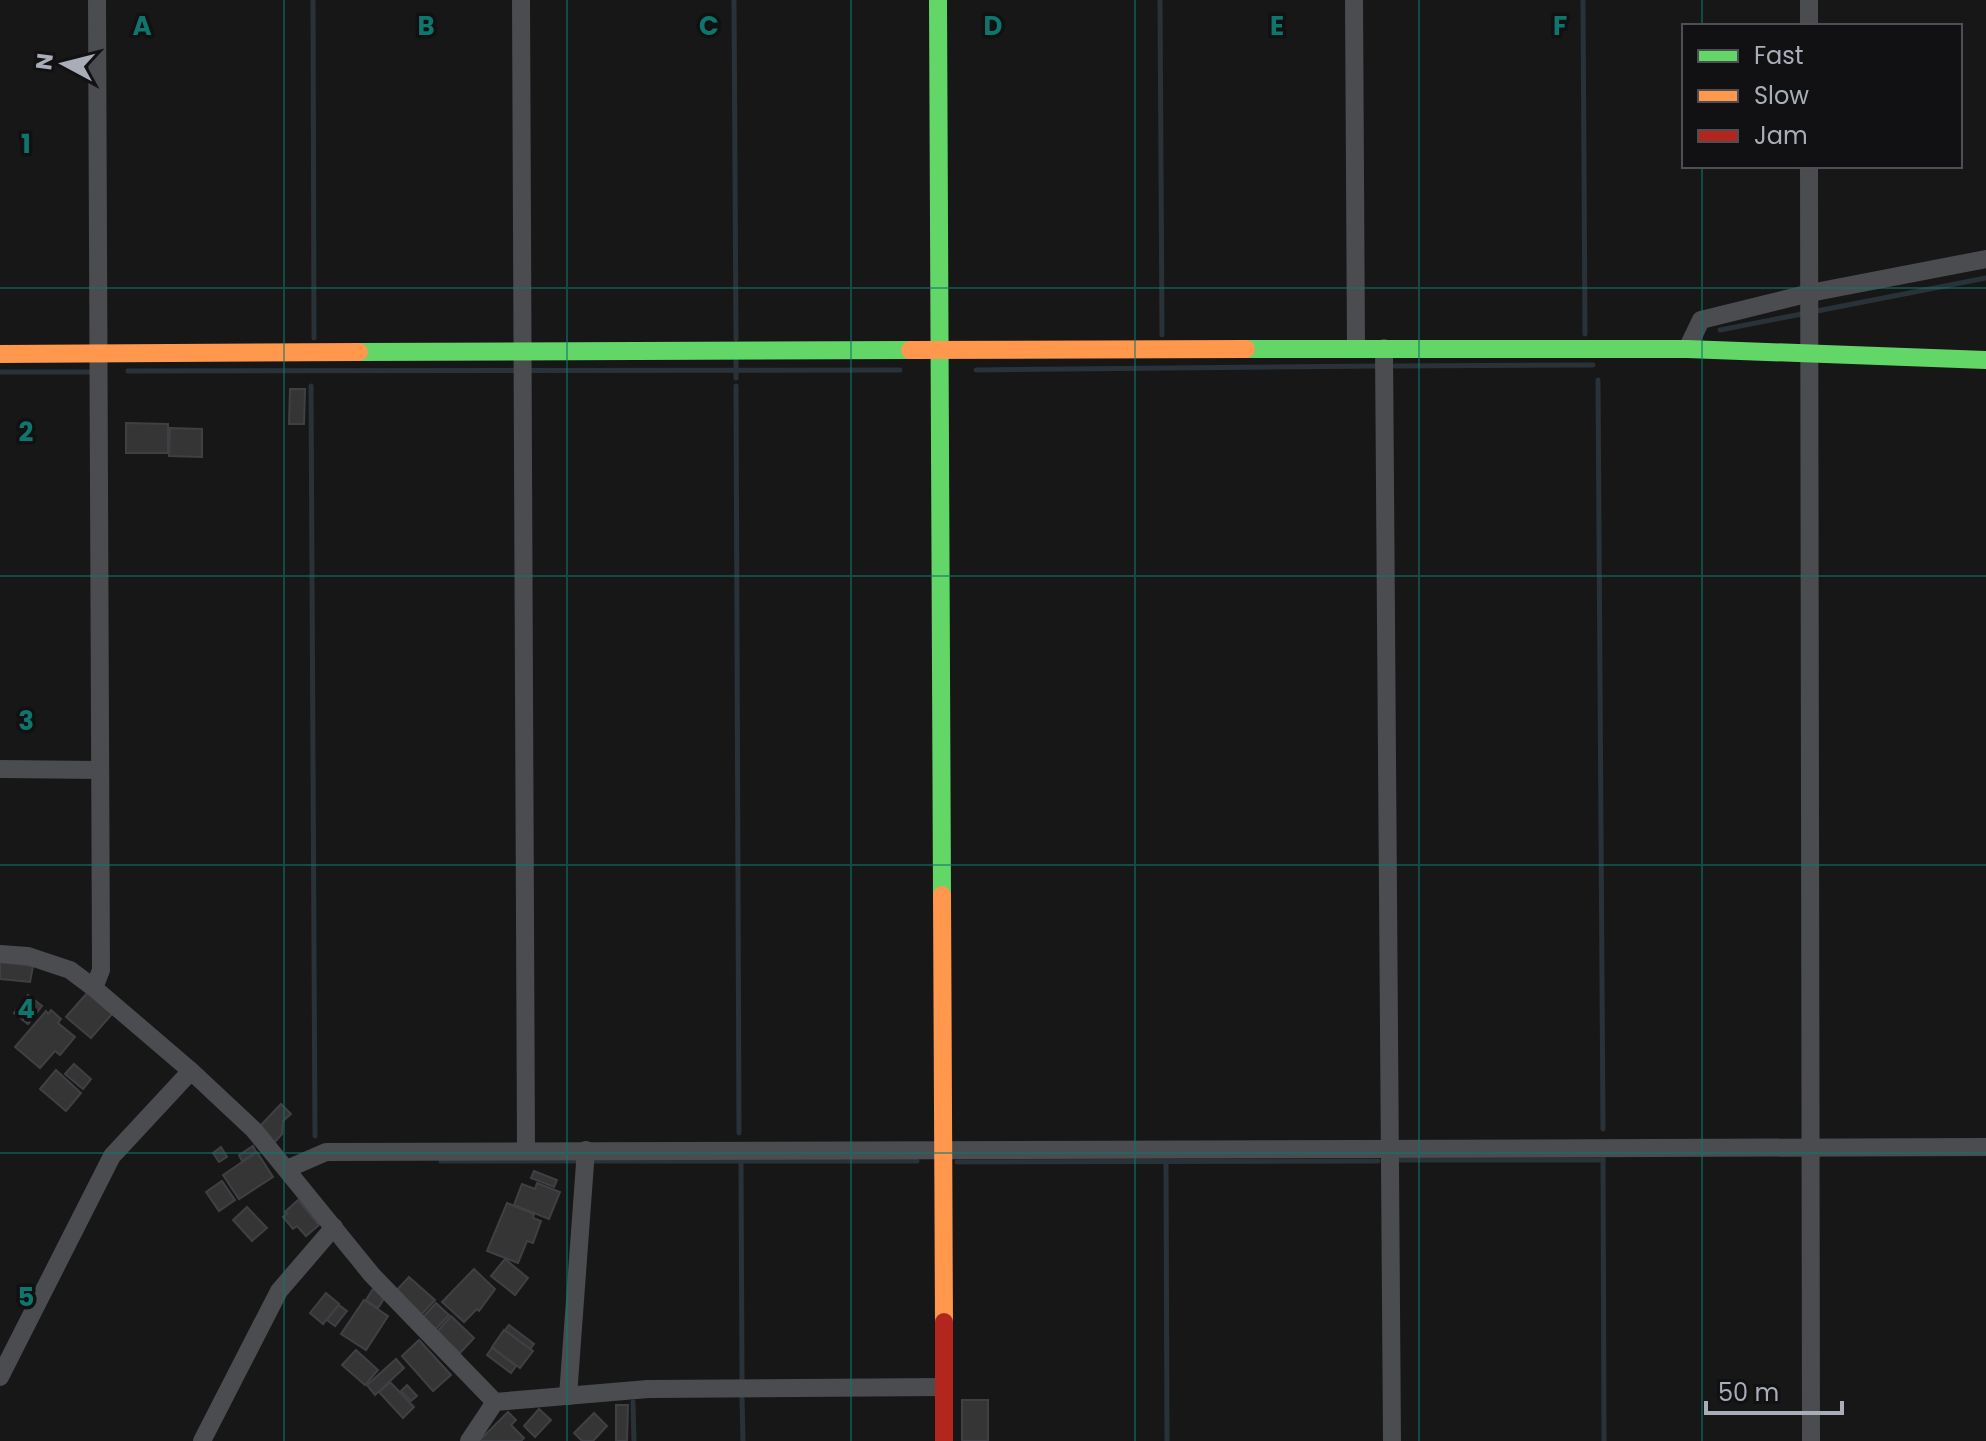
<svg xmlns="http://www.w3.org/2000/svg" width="1986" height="1441" viewBox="0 0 1986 1441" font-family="Poppins,sans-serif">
  <rect width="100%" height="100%" fill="#171717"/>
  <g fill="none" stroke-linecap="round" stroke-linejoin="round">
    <!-- stream -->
    <g stroke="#2a3239" stroke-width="5">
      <polyline points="313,0 314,338"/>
      <polyline points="734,0 736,339"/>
      <polyline points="1160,0 1162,335"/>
      <polyline points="1583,0 1585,334"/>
      <polyline points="1720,330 1986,278"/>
      <polyline points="736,361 736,378"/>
      <polyline points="1395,366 1593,365"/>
      <polyline points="976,370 1379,366"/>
      <polyline points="128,371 900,370"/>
      <polyline points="0,372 91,372"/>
      <polyline points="1598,380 1603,1129"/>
      <polyline points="311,386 315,1136"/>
      <polyline points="736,386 739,1133"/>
      <polyline points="1603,1159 1604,1441"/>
      <polyline points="1400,1160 1603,1160"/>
      <polyline points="441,1161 579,1161"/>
      <polyline points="595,1161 917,1161"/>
      <polyline points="741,1161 742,1380"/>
      <polyline points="1166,1161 1167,1441"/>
      <polyline points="957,1162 1378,1161"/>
      <polyline points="742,1398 743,1441"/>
      <polyline points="633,1402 634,1441"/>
    </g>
  </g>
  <!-- building -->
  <g fill="#353536" stroke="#3f4043" stroke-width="2">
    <polygon points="290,389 305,389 304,424 289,424"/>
    <polygon points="126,423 168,424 168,453 126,453"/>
    <polygon points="170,428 202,429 202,457 169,456"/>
    <polygon points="0,962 33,966 30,982 0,979"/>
    <polygon points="88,992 112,1014 91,1038 66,1017"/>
    <polygon points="28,995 42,1006 28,1024 14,1013"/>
    <polygon points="51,1010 61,1019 58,1023 75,1037 60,1055 55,1051 40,1068 15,1047 46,1011 48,1014"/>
    <polygon points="74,1064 91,1079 83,1089 65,1074"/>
    <polygon points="56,1070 81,1093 66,1111 40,1089"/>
    <polygon points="281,1104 291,1114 283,1121 282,1134 274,1143 259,1127"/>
    <polygon points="253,1146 256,1152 242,1161 239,1155"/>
    <polygon points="221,1147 227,1157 219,1162 213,1153"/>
    <polygon points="257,1152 273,1177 239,1199 223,1175"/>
    <polygon points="534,1171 557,1180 554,1187 531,1178"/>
    <polygon points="222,1181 235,1200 219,1211 206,1192"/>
    <polygon points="537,1183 560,1192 549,1219 514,1205 522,1184 535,1189"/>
    <polygon points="298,1200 319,1225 306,1236 297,1226 293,1229 283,1217 287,1214 285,1212"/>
    <polygon points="507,1203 534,1214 533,1218 541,1221 533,1243 527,1241 518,1263 487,1251"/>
    <polygon points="247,1207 267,1228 252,1241 233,1220"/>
    <polygon points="505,1259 528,1278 515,1295 491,1276"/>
    <polygon points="474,1269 495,1289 479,1311 477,1309 464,1322 442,1302"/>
    <polygon points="409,1277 435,1300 421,1315 396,1291"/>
    <polygon points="373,1289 385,1297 378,1308 366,1300"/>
    <polygon points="326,1293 339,1304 323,1324 310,1313"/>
    <polygon points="364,1300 388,1316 366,1350 341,1334"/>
    <polygon points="436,1303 449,1315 435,1330 422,1318"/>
    <polygon points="339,1305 347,1311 335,1326 327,1320"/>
    <polygon points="451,1316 474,1338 460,1353 437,1332"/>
    <polygon points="509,1325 534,1344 530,1349 505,1330"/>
    <polygon points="504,1330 533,1351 520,1368 492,1347"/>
    <polygon points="419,1340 451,1375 433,1391 402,1356"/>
    <polygon points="492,1348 516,1366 511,1373 487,1355"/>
    <polygon points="356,1350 378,1370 365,1385 342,1365"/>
    <polygon points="396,1359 404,1368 375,1395 367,1385"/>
    <polygon points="390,1382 414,1407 403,1418 379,1392"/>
    <polygon points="407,1385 417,1396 411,1401 401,1391"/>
    <rect x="962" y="1400" width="26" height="41"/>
    <polygon points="616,1405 628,1405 627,1441 616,1441"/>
    <polygon points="539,1409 551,1420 535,1437 524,1426"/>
    <polygon points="508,1412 516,1420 511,1425 524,1438 521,1441 479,1441"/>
    <polygon points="594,1413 607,1426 593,1441 582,1441 574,1433"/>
  </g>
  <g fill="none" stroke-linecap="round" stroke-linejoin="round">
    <!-- street -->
    <g stroke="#4b4c50" stroke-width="18">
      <polyline points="521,0 526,1150"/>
      <polyline points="1354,0 1356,348"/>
      <polyline points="1809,0 1809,26"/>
      <polyline points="1809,166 1811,1441"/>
      <polyline points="1384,348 1392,1441"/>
      <polyline points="1687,349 1701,320 1810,293 1986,259"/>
      <polyline points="0,769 100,770"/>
      <polyline points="0,954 28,956 70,970 94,988 191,1071 254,1130 372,1275 495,1402 648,1389 944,1387"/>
      <polyline points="94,988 101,970 97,0"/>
      <polyline points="287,1169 326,1152 1986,1147"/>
      <polyline points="0,1377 112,1156 191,1071"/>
      <polyline points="568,1396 586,1150"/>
      <polyline points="202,1441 279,1291 334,1227"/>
      <polyline points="469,1441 495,1402"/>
    </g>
    <!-- fast -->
    <g stroke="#63d668" stroke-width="18">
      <polyline points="938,0 942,895"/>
      <polyline points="1246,349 1687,349 1986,360"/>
      <polyline points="359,352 910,350"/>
    </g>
    <!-- slow -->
    <g stroke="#ff974d" stroke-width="18">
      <polyline points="910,350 1246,349"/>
      <polyline points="0,354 359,352"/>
      <polyline points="942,895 944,1322"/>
    </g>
    <!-- jam -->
    <polyline stroke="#b3261e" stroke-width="18" points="944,1322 944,1441"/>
  </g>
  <!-- grid -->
  <path fill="none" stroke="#0f766e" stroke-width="2" stroke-opacity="0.55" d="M284,0v1441M567,0v1441M851,0v1441M1135,0v1441M1419,0v1441M1702,0v26M1702,166v1275M0,288h1986M0,576h1986M0,865h1986M0,1153h1986"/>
  <g font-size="26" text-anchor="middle" font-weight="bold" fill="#0f766e" stroke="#111113" stroke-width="7" stroke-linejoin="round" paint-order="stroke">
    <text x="142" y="35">A</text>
    <text x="426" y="35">B</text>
    <text x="709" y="35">C</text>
    <text x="993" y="35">D</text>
    <text x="1277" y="35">E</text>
    <text x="1560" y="35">F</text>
    <text x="26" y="153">1</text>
    <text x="26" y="441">2</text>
    <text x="26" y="730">3</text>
    <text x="26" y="1018">4</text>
    <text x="26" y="1306">5</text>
  </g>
  <!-- legend -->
  <rect x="1682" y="24" width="280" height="144" fill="#111113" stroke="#4d4f55" stroke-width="2"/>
  <rect x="1698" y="50" width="40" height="12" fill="#63d668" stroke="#4d4f55" stroke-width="2"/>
  <text x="1754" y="64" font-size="24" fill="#a8adb8">Fast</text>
  <rect x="1698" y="90" width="40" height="12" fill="#ff974d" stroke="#4d4f55" stroke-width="2"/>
  <text x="1754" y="104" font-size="24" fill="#a8adb8">Slow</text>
  <rect x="1698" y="130" width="40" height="12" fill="#b3261e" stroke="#4d4f55" stroke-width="2"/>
  <text x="1754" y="144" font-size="24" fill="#a8adb8">Jam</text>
  <!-- north arrow -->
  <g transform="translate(64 64) rotate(277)" stroke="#111113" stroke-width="6" paint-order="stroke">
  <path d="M0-6L14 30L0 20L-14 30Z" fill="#a8adb8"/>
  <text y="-12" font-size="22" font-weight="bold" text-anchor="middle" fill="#a8adb8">N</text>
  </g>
  <!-- scale -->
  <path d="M1706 1401v12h136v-12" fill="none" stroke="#a8adb8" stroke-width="4"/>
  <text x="1718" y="1401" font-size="24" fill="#a8adb8" stroke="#111113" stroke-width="6" paint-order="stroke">50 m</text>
</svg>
